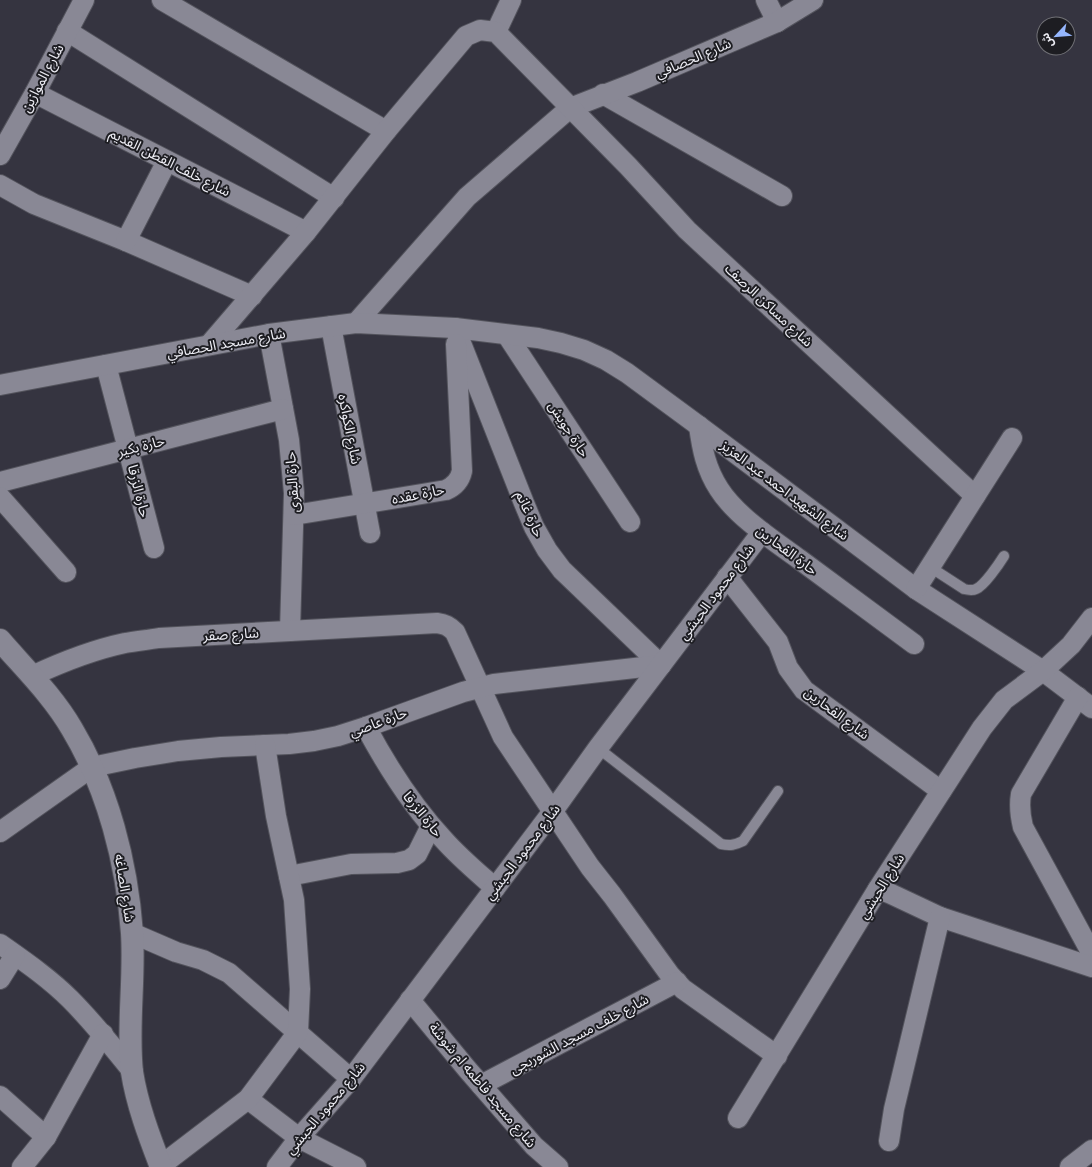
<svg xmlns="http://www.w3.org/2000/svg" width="1092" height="1167" viewBox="0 0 1092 1167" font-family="Mulish,'Noto Sans Arabic',sans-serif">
  <rect width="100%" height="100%" fill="#353440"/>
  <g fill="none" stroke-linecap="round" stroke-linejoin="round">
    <defs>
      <g id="service">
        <path d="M930,567l34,22c4,1 8,2 12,0 8,-3 23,-25 28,-33"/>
        <path d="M598,748l123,96c9,2 14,1 22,-3l35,-50"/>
      </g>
      <g id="minor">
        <polyline points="162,0 386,131"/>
        <polyline points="766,0 777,22"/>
        <polyline points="67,31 334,198"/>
        <polyline points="496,32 511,0"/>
        <polyline points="35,93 306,232"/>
        <polyline points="603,94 782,196"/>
        <polyline points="0,155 35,93 84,0"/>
        <polyline points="0,185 34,204 126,241 252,296"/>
        <polyline points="126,241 167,161"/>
        <polyline points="356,323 467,197 570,108 637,82 777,22 813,0"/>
        <polyline points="331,326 370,533"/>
        <polyline points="455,328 524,503 534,527 547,550 562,570 661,665"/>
        <polyline points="269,334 289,440 294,493 290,631"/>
        <polyline points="507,335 630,522"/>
        <polyline points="209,345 306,232 386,131 466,36 480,30 496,32 628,166 687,230 975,496"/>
        <polyline points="106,365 154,548"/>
        <polyline points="0,385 269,334 356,323 455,328 538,338 561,343 584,350 606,360 627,373 699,426 916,589 1043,671 1092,708"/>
        <path d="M699,426c3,23 7,43 20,63 17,27 54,51 80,70 38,28 77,57 115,85"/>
        <polyline points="0,482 283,409"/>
        <polyline points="0,497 66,572"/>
        <path d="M294,515l152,-25c9,-4 14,-10 16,-19l-6,-127"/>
        <polyline points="727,577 778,642 788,668 804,690 941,791"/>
        <polyline points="916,589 1012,438"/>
        <path d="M32,676c30,-14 60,-26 93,-33 11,-2 22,-3 34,-5l278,-15c8,1 12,3 18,9l48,105 87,130 22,28 58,80 13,14 94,67"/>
        <path d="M1078,697l-57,97c-2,12 -1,21 2,33l69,127"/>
        <path d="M366,727c22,41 46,79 78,113 15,17 33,32 51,48"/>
        <polyline points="0,832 92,767 135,758 178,751 221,747 289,744 314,741 338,736 366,727 463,692 494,684 661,665"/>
        <polyline points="289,876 351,864 397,863 409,860 417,854 431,826"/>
        <polyline points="878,889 889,893 940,917 1092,967"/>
        <polyline points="132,933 176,952 203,960 229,973 351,1079"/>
        <path d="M0,944c24,17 49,34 70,55 23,23 43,48 63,73"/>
        <polyline points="0,979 15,955"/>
        <polyline points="410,1000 467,1069 534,1146 558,1167"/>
        <polyline points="481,1085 677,982"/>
        <polyline points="0,1096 46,1137"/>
        <polyline points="248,1099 299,1138 356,1167"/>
        <polyline points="738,1118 878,889 982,728 1004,700 1043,671 1071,645 1092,618"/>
        <polyline points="889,1141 894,1109 940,917"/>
        <polyline points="22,1167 46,1137 103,1034"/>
        <polyline points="159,1167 248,1099 298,1032 300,989 294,900 276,816 265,745"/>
        <polyline points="277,1167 299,1138 351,1079 553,811 598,748 762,532"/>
        <polyline points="1070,1167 1092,1150"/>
      </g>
      <path id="tertiary" d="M0,640c25,29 53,56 72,89 36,60 55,134 60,204 3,46 -5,93 0,139 5,32 17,64 29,95"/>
    </defs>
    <!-- service casing -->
    <use href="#service" stroke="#53535c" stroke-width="12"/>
    <!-- minor casing -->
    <use href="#minor" stroke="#53535c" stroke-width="22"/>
    <!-- tertiary casing -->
    <use href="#tertiary" stroke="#53535c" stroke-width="24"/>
    <!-- service -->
    <use href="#service" stroke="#898895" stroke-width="10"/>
    <!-- minor -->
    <use href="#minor" stroke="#898895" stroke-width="20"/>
    <!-- tertiary -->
    <use href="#tertiary" stroke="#898895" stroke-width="22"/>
  </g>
  <g text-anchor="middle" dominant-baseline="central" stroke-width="4" stroke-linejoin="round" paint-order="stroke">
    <!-- street labels -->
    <g font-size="14" fill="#eeeef5" stroke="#1d1d22">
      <text transform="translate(693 58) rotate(-23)">شارع الحصافي</text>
      <text transform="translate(42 78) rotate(-62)">شارع الموازين</text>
      <text transform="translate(170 162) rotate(27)">شارع خلف القطن القديم</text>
      <text transform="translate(769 305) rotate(43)">شارع مساكن الرصف</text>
      <text transform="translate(226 343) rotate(-10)">شارع مسجد الحصافي</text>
      <text transform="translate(350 429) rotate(79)">شارع الكواكره</text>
      <text transform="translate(569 429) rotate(57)">حارة جويش</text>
      <text transform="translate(141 446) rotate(-14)">حارة بكير</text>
      <text transform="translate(292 482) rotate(-94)">حارة البقرى</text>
      <text transform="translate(785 490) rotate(37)">شارع الشهيد احمد عبد العزيز</text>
      <text transform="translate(139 491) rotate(76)">حارة الزرقا</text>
      <text transform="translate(418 494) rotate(-11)">حارة عقده</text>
      <text transform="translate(530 514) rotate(66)">حارة غانم</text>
      <text transform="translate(787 550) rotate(37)">حارة الفحارين</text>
      <text transform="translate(716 592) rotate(-53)">شارع محمود الحبشي</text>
      <text transform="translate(231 634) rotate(-3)">شارع صقر</text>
      <text transform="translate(837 713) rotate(37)">شارع الفحارين</text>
      <text transform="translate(378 722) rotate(-20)">حارة عاصي</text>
      <text transform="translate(423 814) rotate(51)">حارة الزرقا</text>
      <text transform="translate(522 852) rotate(-53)">شارع محمود الحبشي</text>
      <text transform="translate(881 886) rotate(-58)">شارع الحبشي</text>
      <text transform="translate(125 888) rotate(81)">شارع الصاغه</text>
      <text transform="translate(579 1034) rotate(-28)">شارع خلف مسجد الشوربجى</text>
      <text transform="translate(483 1085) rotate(50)">شارع مسجد فاطمه ام شوشة</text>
      <text transform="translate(325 1108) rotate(-50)">شارع محمود الحبشي</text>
    </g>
  </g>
  <!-- north arrow -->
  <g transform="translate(1056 36) rotate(244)"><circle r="19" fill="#1d1d22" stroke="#717176"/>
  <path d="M0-3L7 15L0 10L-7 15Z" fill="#95b6fd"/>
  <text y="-6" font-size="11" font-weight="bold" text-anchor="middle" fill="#eeeef5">ش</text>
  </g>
</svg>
